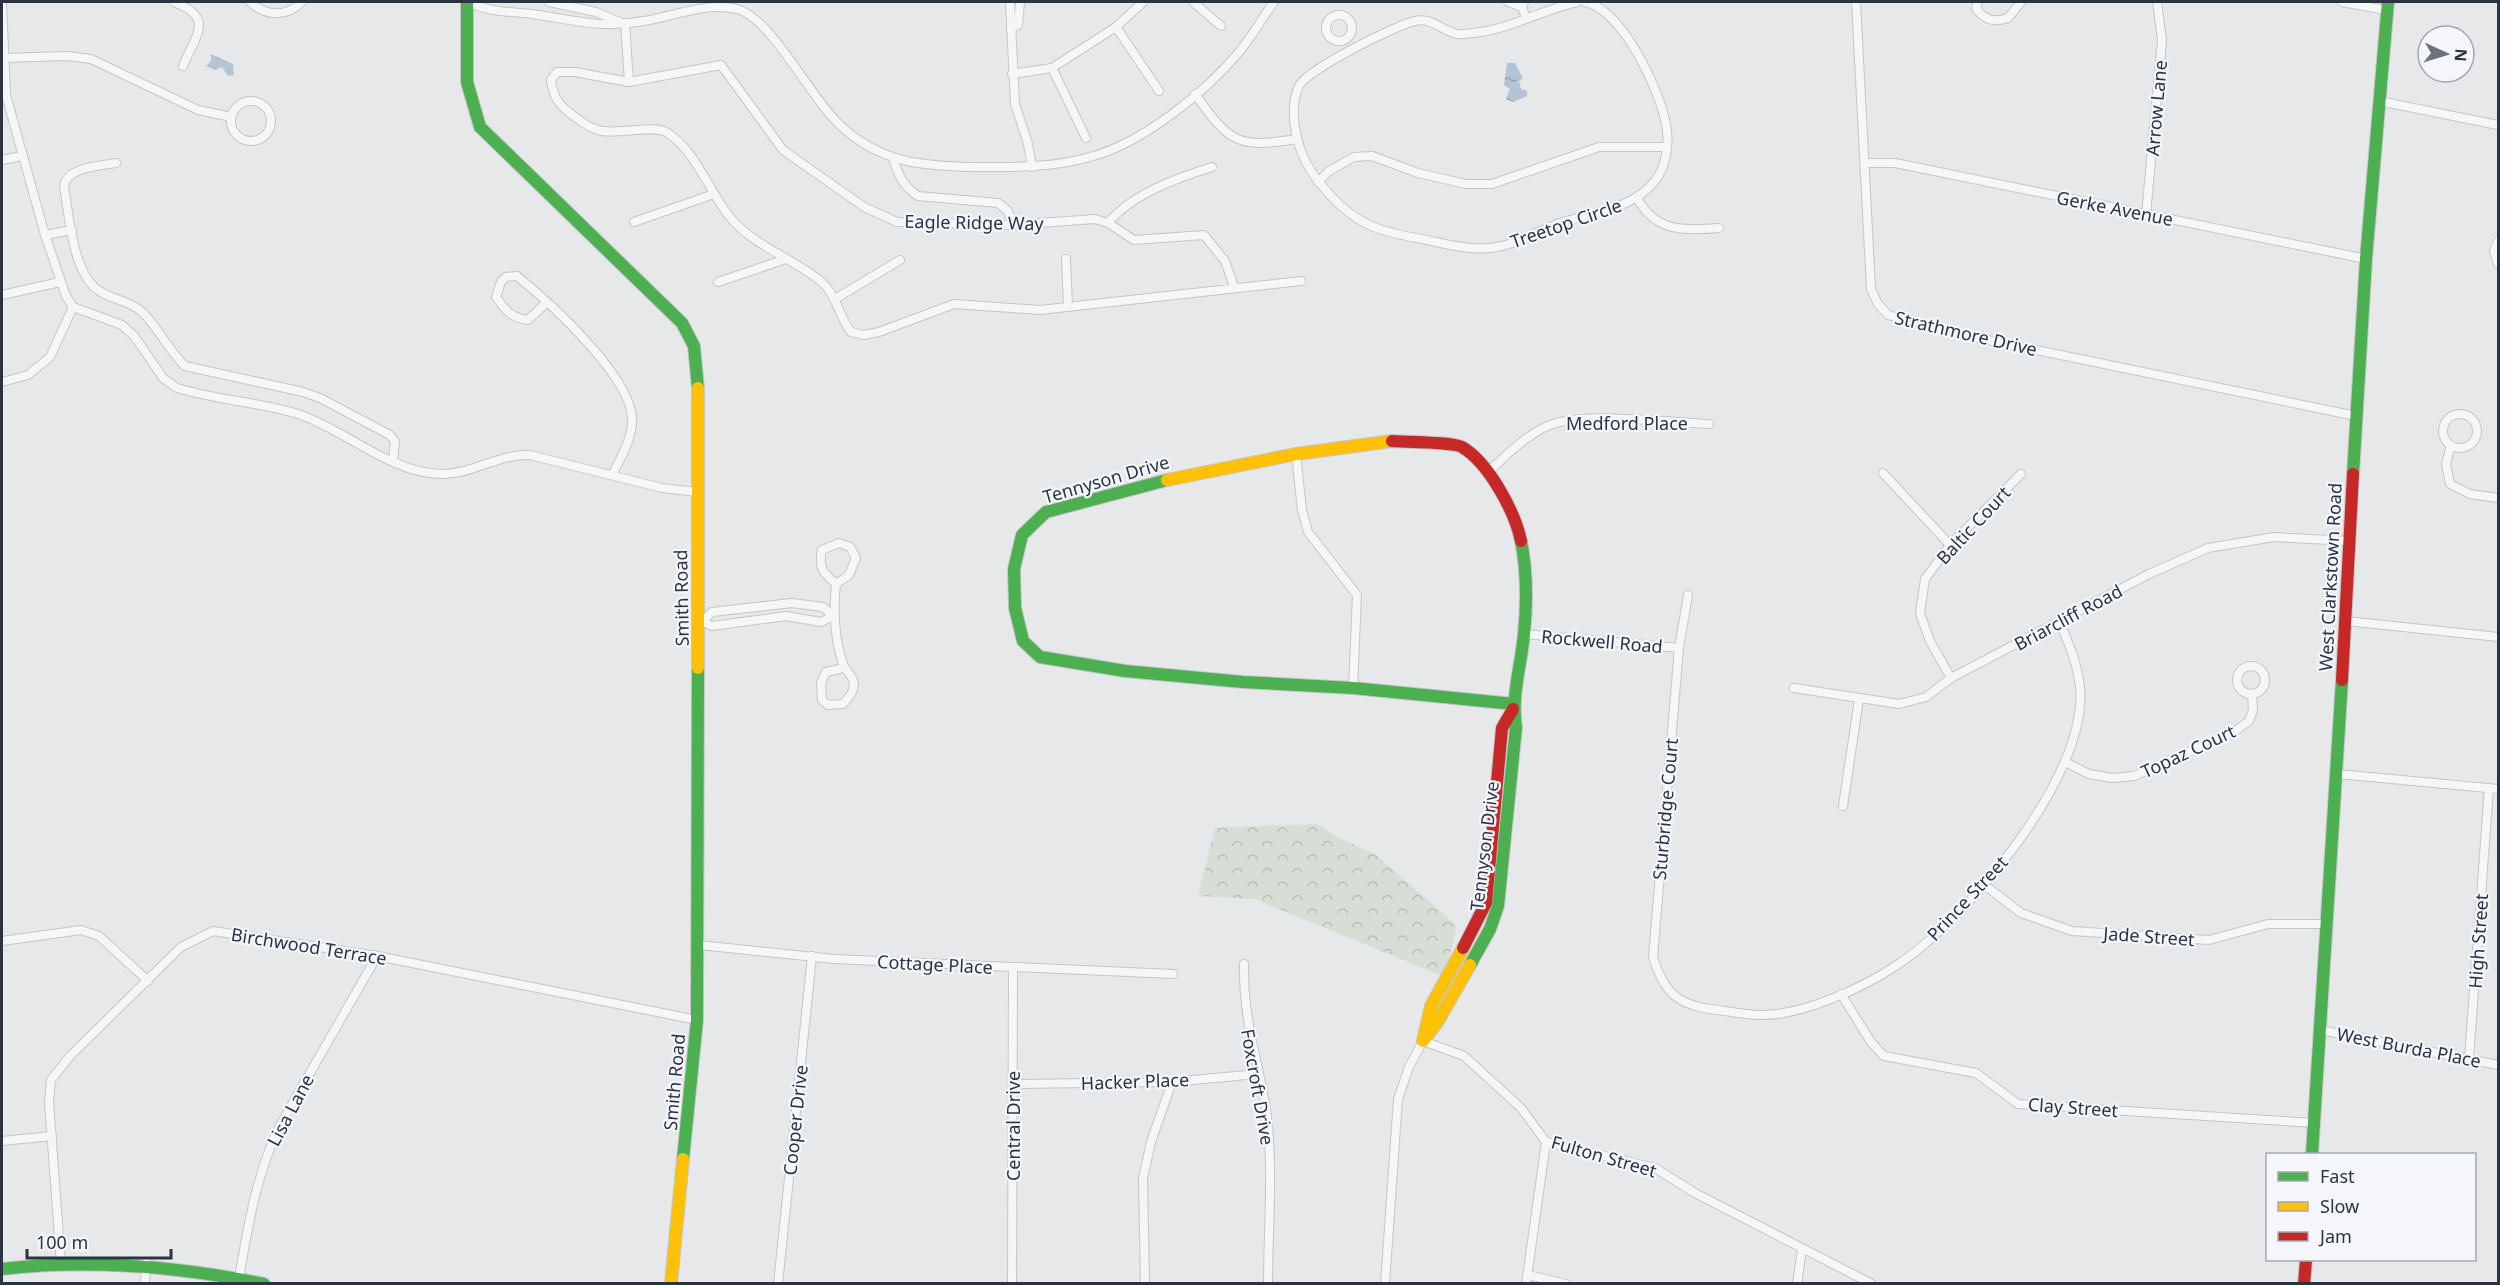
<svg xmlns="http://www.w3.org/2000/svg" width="2500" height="1285" viewBox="0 0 2500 1285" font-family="'Noto Sans',sans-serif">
  <defs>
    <pattern id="park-crowns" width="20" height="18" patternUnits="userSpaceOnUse" patternTransform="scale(1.5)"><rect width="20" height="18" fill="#d6ded6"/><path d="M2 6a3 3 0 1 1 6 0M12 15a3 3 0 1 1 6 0" fill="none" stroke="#b8bfb9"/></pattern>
    <pattern id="water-ripples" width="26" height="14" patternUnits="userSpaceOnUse" patternTransform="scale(1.5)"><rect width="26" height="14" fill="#b4c4d5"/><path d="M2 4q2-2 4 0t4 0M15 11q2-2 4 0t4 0" fill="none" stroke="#93a0af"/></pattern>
  </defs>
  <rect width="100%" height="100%" fill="#e6e8ea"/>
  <!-- park -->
  <polygon fill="url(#park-crowns)" points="1317,824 1337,837 1375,854 1457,926 1445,977 1254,899 1198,896 1215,828"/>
  <!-- water -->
  <g fill="url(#water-ripples)">
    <polygon points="211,54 233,64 234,75 228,76 222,67 215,70 206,66 211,61"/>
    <polygon points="1507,63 1515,63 1523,78 1519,81 1521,89 1527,91 1527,96 1513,102 1506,99 1510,89 1504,85"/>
  </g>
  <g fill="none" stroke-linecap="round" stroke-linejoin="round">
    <defs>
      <g id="street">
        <path d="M2,2l4,93 39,140 21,61 7,11 49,18 13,12 28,41 14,10c39,12 82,14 121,26 48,16 92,59 143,60 30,1 56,-20 89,-19l132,33 35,4"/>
        <path d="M174,2c41,16 22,32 9,64"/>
        <path d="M250,2c16,15 37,15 52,0"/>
        <path d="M468,2c24,11 39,9 64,12 42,6 69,15 112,7 30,-5 62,-19 93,-12 35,9 74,91 105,118 40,36 80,39 131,40 40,0 79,1 117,-10 51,-13 116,-65 149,-105 13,-15 23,-34 35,-50"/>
        <polyline points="549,2 596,12 622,23"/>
        <polyline points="1010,2 1015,104 1028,144 1032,167"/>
        <polyline points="1193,2 1221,26"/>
        <polyline points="1508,2 1522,7"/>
        <polyline points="1524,2 1522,7 1526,18"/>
        <path d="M1577,2c-31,7 -60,23 -90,29 -8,1 -22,4 -30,3 -15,-3 -25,-17 -42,-13 -19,4 -109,49 -116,65 -10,21 -4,52 5,72 6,14 16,26 26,37 34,37 59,37 106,47 17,4 36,8 54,6 28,-3 44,-16 70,-25 32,-11 71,-13 94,-41 12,-14 16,-39 12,-57 -6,-35 -44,-116 -81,-123"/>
        <polyline points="1856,2 1871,289 1878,304 1888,315 1959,334 2356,416"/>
        <path d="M1978,2l-2,6c8,12 18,15 32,10l13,-16"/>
        <polyline points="2342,2 2386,10"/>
        <circle cx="1339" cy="28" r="13"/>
        <polyline points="625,24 629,82"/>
        <polyline points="1116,27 1159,91"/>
        <polyline points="1011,28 1018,25 1020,2"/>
        <polyline points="3,58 67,56 91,59 198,110 231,117"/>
        <polyline points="1052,68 1086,138"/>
        <polyline points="1012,74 1052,68 1116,27 1143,2"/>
        <path d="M1195,94c34,48 42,55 101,45"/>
        <polyline points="2379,101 2498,125"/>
        <circle cx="251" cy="121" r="20"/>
        <path d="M893,158c5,17 10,28 25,38l80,7 9,7 7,15"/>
        <polyline points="2,160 22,156"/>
        <path d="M116,163c-17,3 -49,4 -52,23 5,30 9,91 37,106 13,8 29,9 41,20 17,16 26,38 43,54l118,26 17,6 70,37 5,7 -2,18"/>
        <polyline points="1864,163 1895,163 2366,259"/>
        <polyline points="1318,182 1329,171 1354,157 1372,156 1418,173 1466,184 1492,184 1599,147 1667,147"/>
        <path d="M1637,198c18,34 47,33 82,30"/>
        <polyline points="2146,215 2162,40 2157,2"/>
        <polyline points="634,222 714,194"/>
        <path d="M1108,223c24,-29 69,-45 104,-56"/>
        <polyline points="45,235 72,230"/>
        <polyline points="2498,241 2494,251 2498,264"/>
        <polyline points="1066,259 1068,307"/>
        <polyline points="718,282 786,259"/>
        <path d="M1234,287l-9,-26 -21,-26 -70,5 -26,-17 -13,-4 -81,6 -117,-3 -33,-15 -81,-57 -62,-85 -92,17 -54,-10h-18l-6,8c2,16 7,24 20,34 10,7 19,15 31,17 17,3 51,-6 64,1 29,17 43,59 63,84 23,29 61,41 89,63 18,13 20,36 33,53l13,3 15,-3 75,-28 86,6 261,-29"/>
        <polyline points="2,295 60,282"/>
        <polyline points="835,299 900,260"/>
        <path d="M546,303l-18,17c-17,-2 -23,-10 -32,-23l5,-15 5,-5 11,-1c32,26 119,104 115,147 -1,18 -12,36 -20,52"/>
        <polyline points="2,382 28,375 50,357 73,307"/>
        <circle cx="2460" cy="431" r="17"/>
        <polyline points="2451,445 2446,464 2450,484 2470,494 2498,498"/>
        <polyline points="1296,454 1302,510 1308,532 1357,595 1353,688"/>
        <path d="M1489,471c19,-17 42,-41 67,-48 37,-10 113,-1 153,1"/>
        <polyline points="1883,473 1950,545"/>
        <path d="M836,584c-13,-11 -18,-17 -14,-34l17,-7 11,4 6,11 -7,17 -13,9c-3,28 -2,53 7,80 2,7 10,11 11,20 0,8 -6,15 -11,20l-15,1 -6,-5 -1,-17 5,-11 18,-4"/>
        <path d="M1688,595l-9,53 -26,309c13,43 30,49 72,54 12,2 25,4 37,4 41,0 101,-27 135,-50 70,-46 191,-189 183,-277 -2,-23 -11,-44 -20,-65"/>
        <polyline points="700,620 712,626 786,616 821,622 833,616 823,607 792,603 712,612 704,620"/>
        <polyline points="2346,621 2498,637"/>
        <polyline points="1524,634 1679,648"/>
        <circle cx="2251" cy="680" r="14"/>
        <polyline points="1951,678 1930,641 1920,613 1925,579 1950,545 2021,474"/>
        <polyline points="1794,688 1899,704 1926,697 1951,678 2149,574 2208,548 2274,537 2349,541"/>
        <polyline points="2065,762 2089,774 2112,778 2134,776 2232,733 2249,721 2253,710 2252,694"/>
        <polyline points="2338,774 2498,789"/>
        <polyline points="1843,806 1859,699"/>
        <polyline points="1983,884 2021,913 2072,931 2209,940 2268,924 2325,924"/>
        <polyline points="2,941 81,930 99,936 148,981"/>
        <polyline points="699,945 834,959 1173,974"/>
        <path d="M1244,964c-1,55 13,92 22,145 8,57 2,117 2,175"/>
        <polyline points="1841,994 1871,1042 1884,1056 1976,1073 2018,1104 2314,1123"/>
        <polyline points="2320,1030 2498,1065"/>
        <polyline points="2469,1058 2489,788"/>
        <polyline points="1013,1084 1172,1082 1257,1074"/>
        <polyline points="2,1141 52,1136"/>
        <polyline points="61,1264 49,1102 51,1080 70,1056 181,947 213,931 377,956 697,1020"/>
        <polyline points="1528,1275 1566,1284"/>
        <path d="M239,1278c9,-52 17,-102 40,-151l98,-171"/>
        <polyline points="145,1284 146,1263"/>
        <polyline points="778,1284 812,956"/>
        <polyline points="1012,1284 1013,968"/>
        <polyline points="1145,1284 1143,1178 1151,1142 1172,1082"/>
        <polyline points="1385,1284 1398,1099 1409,1067 1423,1041 1464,1056 1521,1108 1546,1142 1655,1168 1695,1193 1872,1284"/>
        <polyline points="1526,1284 1546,1142"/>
        <polyline points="1797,1284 1802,1250"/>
      </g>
      <g id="fast">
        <polyline points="467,2 467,82 480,127 682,323 694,346 698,388"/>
        <polyline points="2353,474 2366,259 2388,2"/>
        <polyline points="1167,480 1046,512 1022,535 1014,569 1015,608 1023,641 1040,657 1125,671 1243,682 1353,688 1514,704"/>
        <path d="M1470,965l20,-36 8,-23 18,-179c-5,-31 5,-61 8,-93 3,-30 3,-63 -3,-93"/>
        <polyline points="2312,1154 2342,680"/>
        <polyline points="683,1159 697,1020 698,668"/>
        <path d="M2,1269c89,-10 174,-3 262,15"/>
      </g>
      <g id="slow">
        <polyline points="1167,480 1296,454 1392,441"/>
        <polyline points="698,668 698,388"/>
        <polyline points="1463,948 1431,1006 1423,1041 1438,1021 1470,965"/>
        <polyline points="671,1284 683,1159"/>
      </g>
      <g id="jam">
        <path d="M1392,441c13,1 62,1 70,6 27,16 53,65 59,94"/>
        <polyline points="2342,680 2353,474"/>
        <polyline points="1463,948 1486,903 1502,728 1513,709"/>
        <polyline points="2304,1284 2306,1260"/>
      </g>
    </defs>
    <!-- street casing -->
    <use href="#street" stroke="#c4c6c8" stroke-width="10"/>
    <!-- fast casing -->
    <use href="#fast" stroke="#c4c6c8" stroke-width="14"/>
    <!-- slow casing -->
    <use href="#slow" stroke="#c4c6c8" stroke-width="14"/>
    <!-- jam casing -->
    <use href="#jam" stroke="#c4c6c8" stroke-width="14"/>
    <!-- street -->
    <use href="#street" stroke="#f5f6f7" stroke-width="8"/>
    <!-- fast -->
    <use href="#fast" stroke="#4caf50" stroke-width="12"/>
    <!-- slow -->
    <use href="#slow" stroke="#ffc107" stroke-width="12"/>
    <!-- jam -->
    <use href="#jam" stroke="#c62828" stroke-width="12"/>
  </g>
  <g text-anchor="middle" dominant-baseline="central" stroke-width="4.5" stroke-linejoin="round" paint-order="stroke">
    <!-- street labels -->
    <g font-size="18" fill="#2b3445" stroke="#f4f6f9">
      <text transform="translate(2156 108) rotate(-85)">Arrow Lane</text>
      <text transform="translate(2115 208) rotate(11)">Gerke Avenue</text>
      <text transform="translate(974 222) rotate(1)">Eagle Ridge Way</text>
      <text transform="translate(1566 223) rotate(-19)">Treetop Circle</text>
      <text transform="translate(1966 333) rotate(13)">Strathmore Drive</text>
      <text x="1627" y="423">Medford Place</text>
      <text transform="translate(1106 479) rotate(-16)">Tennyson Drive</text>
      <text transform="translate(1973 525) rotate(-47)">Baltic Court</text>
      <text transform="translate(2330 577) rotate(-87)">West Clarkstown Road</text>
      <text transform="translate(681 598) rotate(-91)">Smith Road</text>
      <text transform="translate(2068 617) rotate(-28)">Briarcliff Road</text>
      <text transform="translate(1602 641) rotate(5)">Rockwell Road</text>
      <text transform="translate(2188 751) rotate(-25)">Topaz Court</text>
      <text transform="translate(1665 809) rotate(-85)">Sturbridge Court</text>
      <text transform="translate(1484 846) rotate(-83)">Tennyson Drive</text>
      <text transform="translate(1967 898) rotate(-47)">Prince Street</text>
      <text transform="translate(2149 936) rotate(4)">Jade Street</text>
      <text transform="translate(2478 941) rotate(-86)">High Street</text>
      <text transform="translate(309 946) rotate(9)">Birchwood Terrace</text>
      <text transform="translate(935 964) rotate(3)">Cottage Place</text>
      <text transform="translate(2409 1047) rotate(11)">West Burda Place</text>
      <text transform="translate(1135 1081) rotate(-2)">Hacker Place</text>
      <text transform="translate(674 1082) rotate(-85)">Smith Road</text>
      <text transform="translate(1258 1087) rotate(80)">Foxcroft Drive</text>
      <text transform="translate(2073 1107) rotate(4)">Clay Street</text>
      <text transform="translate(290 1110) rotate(-62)">Lisa Lane</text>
      <text transform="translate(795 1120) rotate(-84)">Cooper Drive</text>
      <text transform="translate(1013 1126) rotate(-90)">Central Drive</text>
      <text transform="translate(1604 1156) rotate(16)">Fulton Street</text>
    </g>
  </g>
  <!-- border -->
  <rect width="2500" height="1285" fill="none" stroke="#2b3445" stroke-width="6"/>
  <!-- legend -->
  <rect x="2266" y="1153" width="210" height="108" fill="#f4f6f9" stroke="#a4a8b1" stroke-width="1.5"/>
  <rect x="2278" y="1172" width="30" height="9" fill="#4caf50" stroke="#a4a8b1" stroke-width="1.5"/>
  <text x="2320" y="1183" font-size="18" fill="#2b3445">Fast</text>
  <rect x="2278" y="1202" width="30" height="9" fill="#ffc107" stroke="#a4a8b1" stroke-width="1.5"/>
  <text x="2320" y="1213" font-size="18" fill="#2b3445">Slow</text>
  <rect x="2278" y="1232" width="30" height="9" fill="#c62828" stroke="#a4a8b1" stroke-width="1.5"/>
  <text x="2320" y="1243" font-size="18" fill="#2b3445">Jam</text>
  <!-- north arrow -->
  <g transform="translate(2446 54) rotate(94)"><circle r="28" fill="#f4f6f9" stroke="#a4a8b1" stroke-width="1.5"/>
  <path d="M0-4.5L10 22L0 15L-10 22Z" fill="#6c737f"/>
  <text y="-9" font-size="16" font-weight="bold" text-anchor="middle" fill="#2b3445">N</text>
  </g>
  <!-- scale -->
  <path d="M27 1249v9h144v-9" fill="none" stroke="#2b3445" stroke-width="3"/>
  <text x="36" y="1249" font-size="18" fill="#2b3445" stroke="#f4f6f9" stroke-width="4.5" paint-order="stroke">100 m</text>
</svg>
